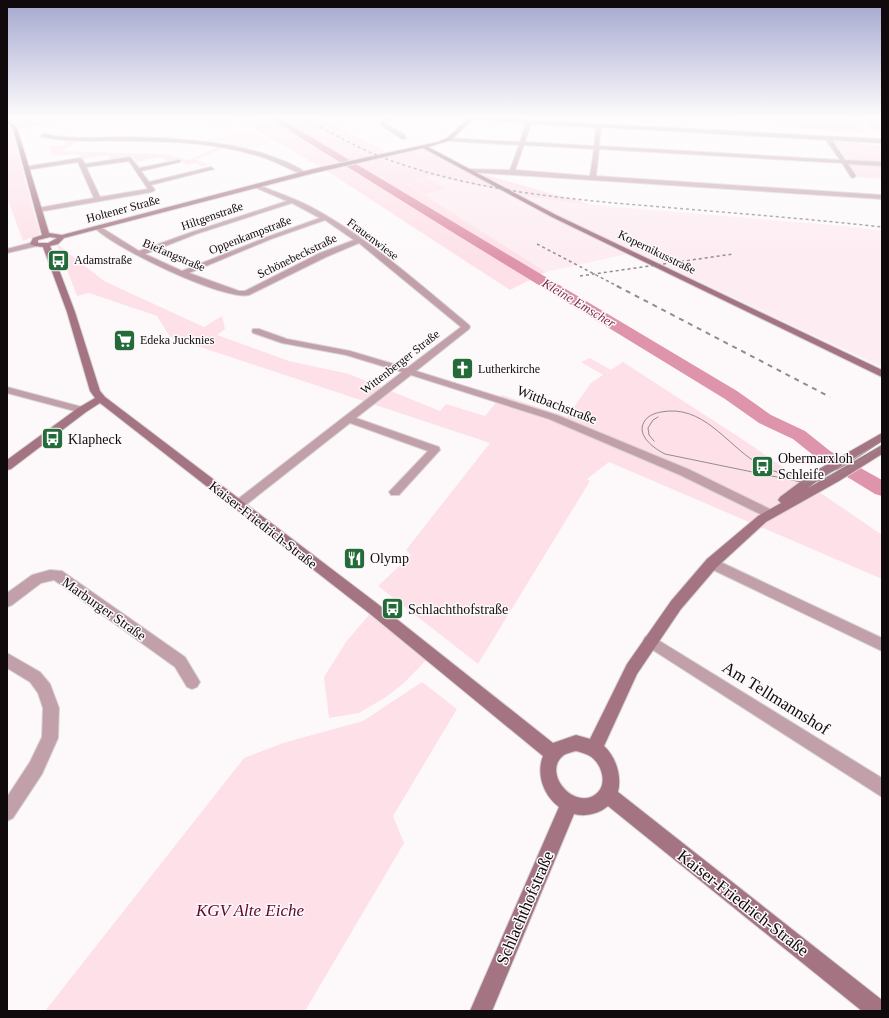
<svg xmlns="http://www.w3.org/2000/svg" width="889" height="1018" viewBox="0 0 889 1018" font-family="Georgia,serif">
  <rect width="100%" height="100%" fill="#fdf9fa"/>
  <!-- built -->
  <g fill="#fdecf1">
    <polygon points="251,131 272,143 247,148 203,141"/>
    <polygon points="429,176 530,197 592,205 844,226 882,231 882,367 636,252 546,272 404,183"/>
  </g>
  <!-- green -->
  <g fill="#fde0e8">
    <polygon points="7,118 240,118 227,124 211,122 69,120 12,131 40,234 23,241 7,197"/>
    <polygon points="244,118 323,118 390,154 424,147 468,170 592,205 530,197 430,176 410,182 429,178 447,189 425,194 406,182 405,183 546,272 510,290 327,171 244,123"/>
    <polygon points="695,118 852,118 866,134 824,131 822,129 801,129 797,123"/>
    <polygon points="860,118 882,118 882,133 874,132"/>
    <polygon points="70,140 79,140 64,151 163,154 175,155 173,157 189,160 218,147 223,148 195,160 208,164 202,166 197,163 188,165 178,160 169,162 160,157 137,162 133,157 111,161 108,155 81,159 79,154 53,156 49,146 63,145"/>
    <polygon points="834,140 857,141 860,144 879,145 882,148 882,179 858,177"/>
    <polygon points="57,244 104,281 204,327 222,316 225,329 217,335 289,361 349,374 440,411 446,404 485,416 502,395 567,417 591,383 603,375 581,362 590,358 611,370 623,362 745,441 882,535 882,579 609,462 587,479 590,481 478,664 378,586 411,555 406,550 490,443 170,337 157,316 89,293 77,296"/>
    <polygon points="374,609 431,655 404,683 386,697 359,713 329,718 324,677 346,642"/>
    <polygon points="422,682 457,709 393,816 404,843 305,1011 45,1011 244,758 283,743 363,721"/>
  </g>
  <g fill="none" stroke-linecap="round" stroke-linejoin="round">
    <!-- river -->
    <polygon fill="#de94aa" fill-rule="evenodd" points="269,118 279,118 737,391 771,415 805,431 830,451 882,480 882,496 875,494 818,459 793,439 759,423 725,399 457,235"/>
    <defs>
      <g id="street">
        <polygon points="384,118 390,118 385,122 385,123 405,135 406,139 402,139 381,125 381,121"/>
        <path d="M454,118h31l397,21v4l-50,-3 13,20 37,2v4l-34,-2 8,12 -3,2 -2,-1 -9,-14 -243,-14 -3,27 286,19v4l-414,-27 -3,-2 1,-1 44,1 9,-25 -70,-4 -2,-1v-2l73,4 6,-19zM531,124l65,3 -2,19 -69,-4zM601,127l225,13 14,20 -241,-14zM524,145l70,4 -4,27 -75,-6z"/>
        <path d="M44,134c27,6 54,3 82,3 46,1 91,3 136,16 14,5 33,11 44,20l-5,1c-12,-5 -24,-12 -36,-16 -45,-15 -91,-17 -138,-17 -28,-1 -57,2 -85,-4l-1,-1z"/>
        <path d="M130,157l9,11 41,-8v2l-39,9 8,11 62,-15 3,2 -63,16 4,5 -3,2 -114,20 -3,-2 3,-2 56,-10 -16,-36 -52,8 -2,-1v-2l56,-9 2,1 3,5zM129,161l19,28 -48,8 -14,-30z"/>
        <path d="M254,185h4c18,7 36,13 53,22 58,31 108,77 158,118l1,2 -1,2 -53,42 141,44 131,54 86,42 2,3 -2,3 -4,1 -4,-1 -86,-42 -131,-56 -138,-44 -55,43 83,29 1,3 -41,45h-8l-2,-3 39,-41 -78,-28 -108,85 -4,1 -4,-1 -2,-3 2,-3 168,-130 -56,-17 -64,-12 -29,-10 -1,-2 1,-2h6l28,10 63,12 57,17 54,-41 -102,-84 -33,14 -77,38c-25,6 -137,-48 -155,-68l5,-1 40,25 53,-19 95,-31 -33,-14zM292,203l28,15 -53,19 -85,34 -37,-17 51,-20zM325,220l29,20 -34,13 -75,38h-6l-50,-18 82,-34z"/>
        <polygon points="34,242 38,244 37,246 7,253 7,249"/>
        <polygon points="7,387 86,408 87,410 82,413 7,393"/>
        <polygon points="712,558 882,638 882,651 707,567 706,563 707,559"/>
        <polygon points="50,570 62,571 185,657 200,682 197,687 192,689 187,687 175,667 54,580 41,583 12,605 7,607 7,593 32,575"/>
        <polygon points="650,635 882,778 882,797 645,645 643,641 645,637"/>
        <polygon points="7,653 40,672 50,684 59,708 58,738 42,774 13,818 7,821 7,797 30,762 42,737 43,708 38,693 30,682 7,668"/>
      </g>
      <path id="secondary" d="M469,118h5l-23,22 -23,7 128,68 326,155v7l-330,-160 -129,-69 -109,25 -250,65 -6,6 -8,2 25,66 25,79 5,6 274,208 174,138 23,-8 14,4 37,-75 44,-63 36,-42 51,-43 23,-13 -3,-3 2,-3 32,-24 70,-40v8l-62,38 -12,9 74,-43v9l-43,27 -73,41 -49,45 -36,42 -44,65 -33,72c12,11 18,30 14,46l264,208v11h-20l-254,-205c-9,8 -23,11 -34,8l-82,197h-22l89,-204c-16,-12 -23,-33 -16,-51l-174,-143 -269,-210 -14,9 -75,57 -4,1v-10l71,-52 17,-10 -5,-7 -23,-79 -24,-65 -8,-1 -5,-2 3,-6 9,-3 -29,-107 -6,-5v-4l10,9 32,105 13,2 251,-66 125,-27 9,-4zM50,237l7,1 -9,5h-10v-3zM576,751c4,1 8,2 12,4 13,6 21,29 8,39 -22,17 -55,-22 -32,-39 3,-2 8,-3 12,-4z"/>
    </defs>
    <!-- street casing -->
    <use href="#street" stroke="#d7d3d4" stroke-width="2"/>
    <!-- secondary casing -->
    <use href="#secondary" stroke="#d7d3d4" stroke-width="2"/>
    <!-- street -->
    <use href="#street" fill="#c2a0a9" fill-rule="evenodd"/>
    <!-- secondary -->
    <use href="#secondary" fill="#a47482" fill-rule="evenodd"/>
    <!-- tram -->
    <g stroke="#918c8e" stroke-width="1">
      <polyline points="654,441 649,435 648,428 653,420 658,417"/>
      <path d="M882,441c-24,15 -49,37 -79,36 -16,-1 -33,-6 -46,-14 -31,-19 -54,-59 -96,-51 -6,1 -14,4 -17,10 -8,14 11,27 21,32l136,28c31,2 56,-19 81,-35"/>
    </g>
    <!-- rail-far1 -->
    <g stroke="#918c8e" stroke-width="1.5" stroke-dasharray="3 3" stroke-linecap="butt">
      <path d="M305,118c28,16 56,32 87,43 79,28 163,37 246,44 81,7 163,13 244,22"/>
      <polyline points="537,244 619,287"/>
      <polyline points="580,276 733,254"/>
    </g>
    <!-- rail -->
    <polyline stroke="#918c8e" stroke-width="2" stroke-dasharray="5 5" stroke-linecap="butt" points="617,286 830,397"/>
  </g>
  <!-- sky -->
  <linearGradient id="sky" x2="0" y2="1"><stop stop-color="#a4a7cf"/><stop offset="0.45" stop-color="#fefcfd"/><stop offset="1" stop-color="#fefcfd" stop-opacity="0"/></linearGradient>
  <rect width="889" height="261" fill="url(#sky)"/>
  <!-- icons -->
  <defs>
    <symbol id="bus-square" viewBox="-11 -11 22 22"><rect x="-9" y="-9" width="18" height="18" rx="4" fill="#236c3a" stroke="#fdf9fa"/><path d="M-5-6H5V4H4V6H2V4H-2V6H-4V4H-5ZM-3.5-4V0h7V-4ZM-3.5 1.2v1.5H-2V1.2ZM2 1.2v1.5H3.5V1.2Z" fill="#fff"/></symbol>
    <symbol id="supermarket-square" viewBox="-11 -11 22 22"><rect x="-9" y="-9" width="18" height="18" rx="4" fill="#236c3a" stroke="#fdf9fa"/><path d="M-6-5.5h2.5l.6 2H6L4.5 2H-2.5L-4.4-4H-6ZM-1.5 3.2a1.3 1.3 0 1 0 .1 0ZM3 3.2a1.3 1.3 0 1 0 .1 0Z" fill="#fff"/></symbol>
    <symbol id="church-square" viewBox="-11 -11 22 22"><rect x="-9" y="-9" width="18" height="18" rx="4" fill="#236c3a" stroke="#fdf9fa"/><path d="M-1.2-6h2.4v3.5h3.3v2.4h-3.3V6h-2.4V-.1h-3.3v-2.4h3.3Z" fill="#fff"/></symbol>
    <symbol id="restaurant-square" viewBox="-11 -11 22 22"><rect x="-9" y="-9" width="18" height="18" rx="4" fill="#236c3a" stroke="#fdf9fa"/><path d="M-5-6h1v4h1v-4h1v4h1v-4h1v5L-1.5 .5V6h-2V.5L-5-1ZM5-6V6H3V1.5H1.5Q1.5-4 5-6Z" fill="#fff"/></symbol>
  </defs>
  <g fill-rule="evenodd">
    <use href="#bus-square" x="46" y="248" width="25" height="25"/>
    <use href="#supermarket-square" x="112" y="328" width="25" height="25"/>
    <use href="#church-square" x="450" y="356" width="25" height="25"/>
    <use href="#bus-square" x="40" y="426" width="25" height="25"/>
    <use href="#bus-square" x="750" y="454" width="25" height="25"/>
    <use href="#restaurant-square" x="342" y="546" width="25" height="25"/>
    <use href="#bus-square" x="380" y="596" width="25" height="25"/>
  </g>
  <g text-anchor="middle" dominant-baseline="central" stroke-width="3" stroke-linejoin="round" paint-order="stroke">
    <!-- far-street labels -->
    <g font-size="12" fill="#100a0c" stroke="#fdf9fa">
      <text transform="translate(123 209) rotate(-15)">Holtener Straße</text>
      <text transform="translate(212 216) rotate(-19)">Hiltgenstraße</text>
      <text transform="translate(250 235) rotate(-21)">Oppenkampstraße</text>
      <text transform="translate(373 239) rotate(37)">Frauenwiese</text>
      <text transform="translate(657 252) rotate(26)">Kopernikusstraße</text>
      <text transform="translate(174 255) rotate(23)">Biefangstraße</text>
      <text transform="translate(297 256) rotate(-26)">Schönebeckstraße</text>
      <text transform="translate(400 362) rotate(-38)">Wittenberger Straße</text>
    </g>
    <!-- far-poi labels -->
    <g font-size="12" fill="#100a0c" stroke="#fdf9fa" text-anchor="start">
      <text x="74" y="260">Adamstraße</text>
      <text x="140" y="340">Edeka Jucknies</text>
      <text x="478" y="369">Lutherkirche</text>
    </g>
    <!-- far-water labels -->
    <g font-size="13" font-style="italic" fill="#812b4c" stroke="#fdf9fa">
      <text transform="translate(579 303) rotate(31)">Kleine Emscher</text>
    </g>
    <!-- street labels -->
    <g font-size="14" fill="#100a0c" stroke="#fdf9fa">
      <text transform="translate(557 405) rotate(21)">Wittbachstraße</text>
      <text transform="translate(263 525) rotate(38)">Kaiser-Friedrich-Straße</text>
      <text transform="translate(104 609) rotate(35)">Marburger Straße</text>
    </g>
    <!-- poi labels -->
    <g font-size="14" fill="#100a0c" stroke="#fdf9fa" text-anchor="start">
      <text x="68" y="439">Klapheck</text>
      <text x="778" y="458">Obermarxloh<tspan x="778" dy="16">Schleife</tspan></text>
      <text x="370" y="558">Olymp</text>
      <text x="408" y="609">Schlachthofstraße</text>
    </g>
    <!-- near-street labels -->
    <g font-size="17" fill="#100a0c" stroke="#fdf9fa">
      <text transform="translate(776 698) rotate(32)">Am Tellmannshof</text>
      <text transform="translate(743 903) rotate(38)">Kaiser-Friedrich-Straße</text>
      <text transform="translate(525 908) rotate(-67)">Schlachthofstraße</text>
    </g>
    <!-- near-park labels -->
    <g font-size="17" font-style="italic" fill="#600730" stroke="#fdf9fa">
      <text x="250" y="910">KGV Alte Eiche</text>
    </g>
  </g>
  <!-- border -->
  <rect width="889" height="1018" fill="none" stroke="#100a0c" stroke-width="16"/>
</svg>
